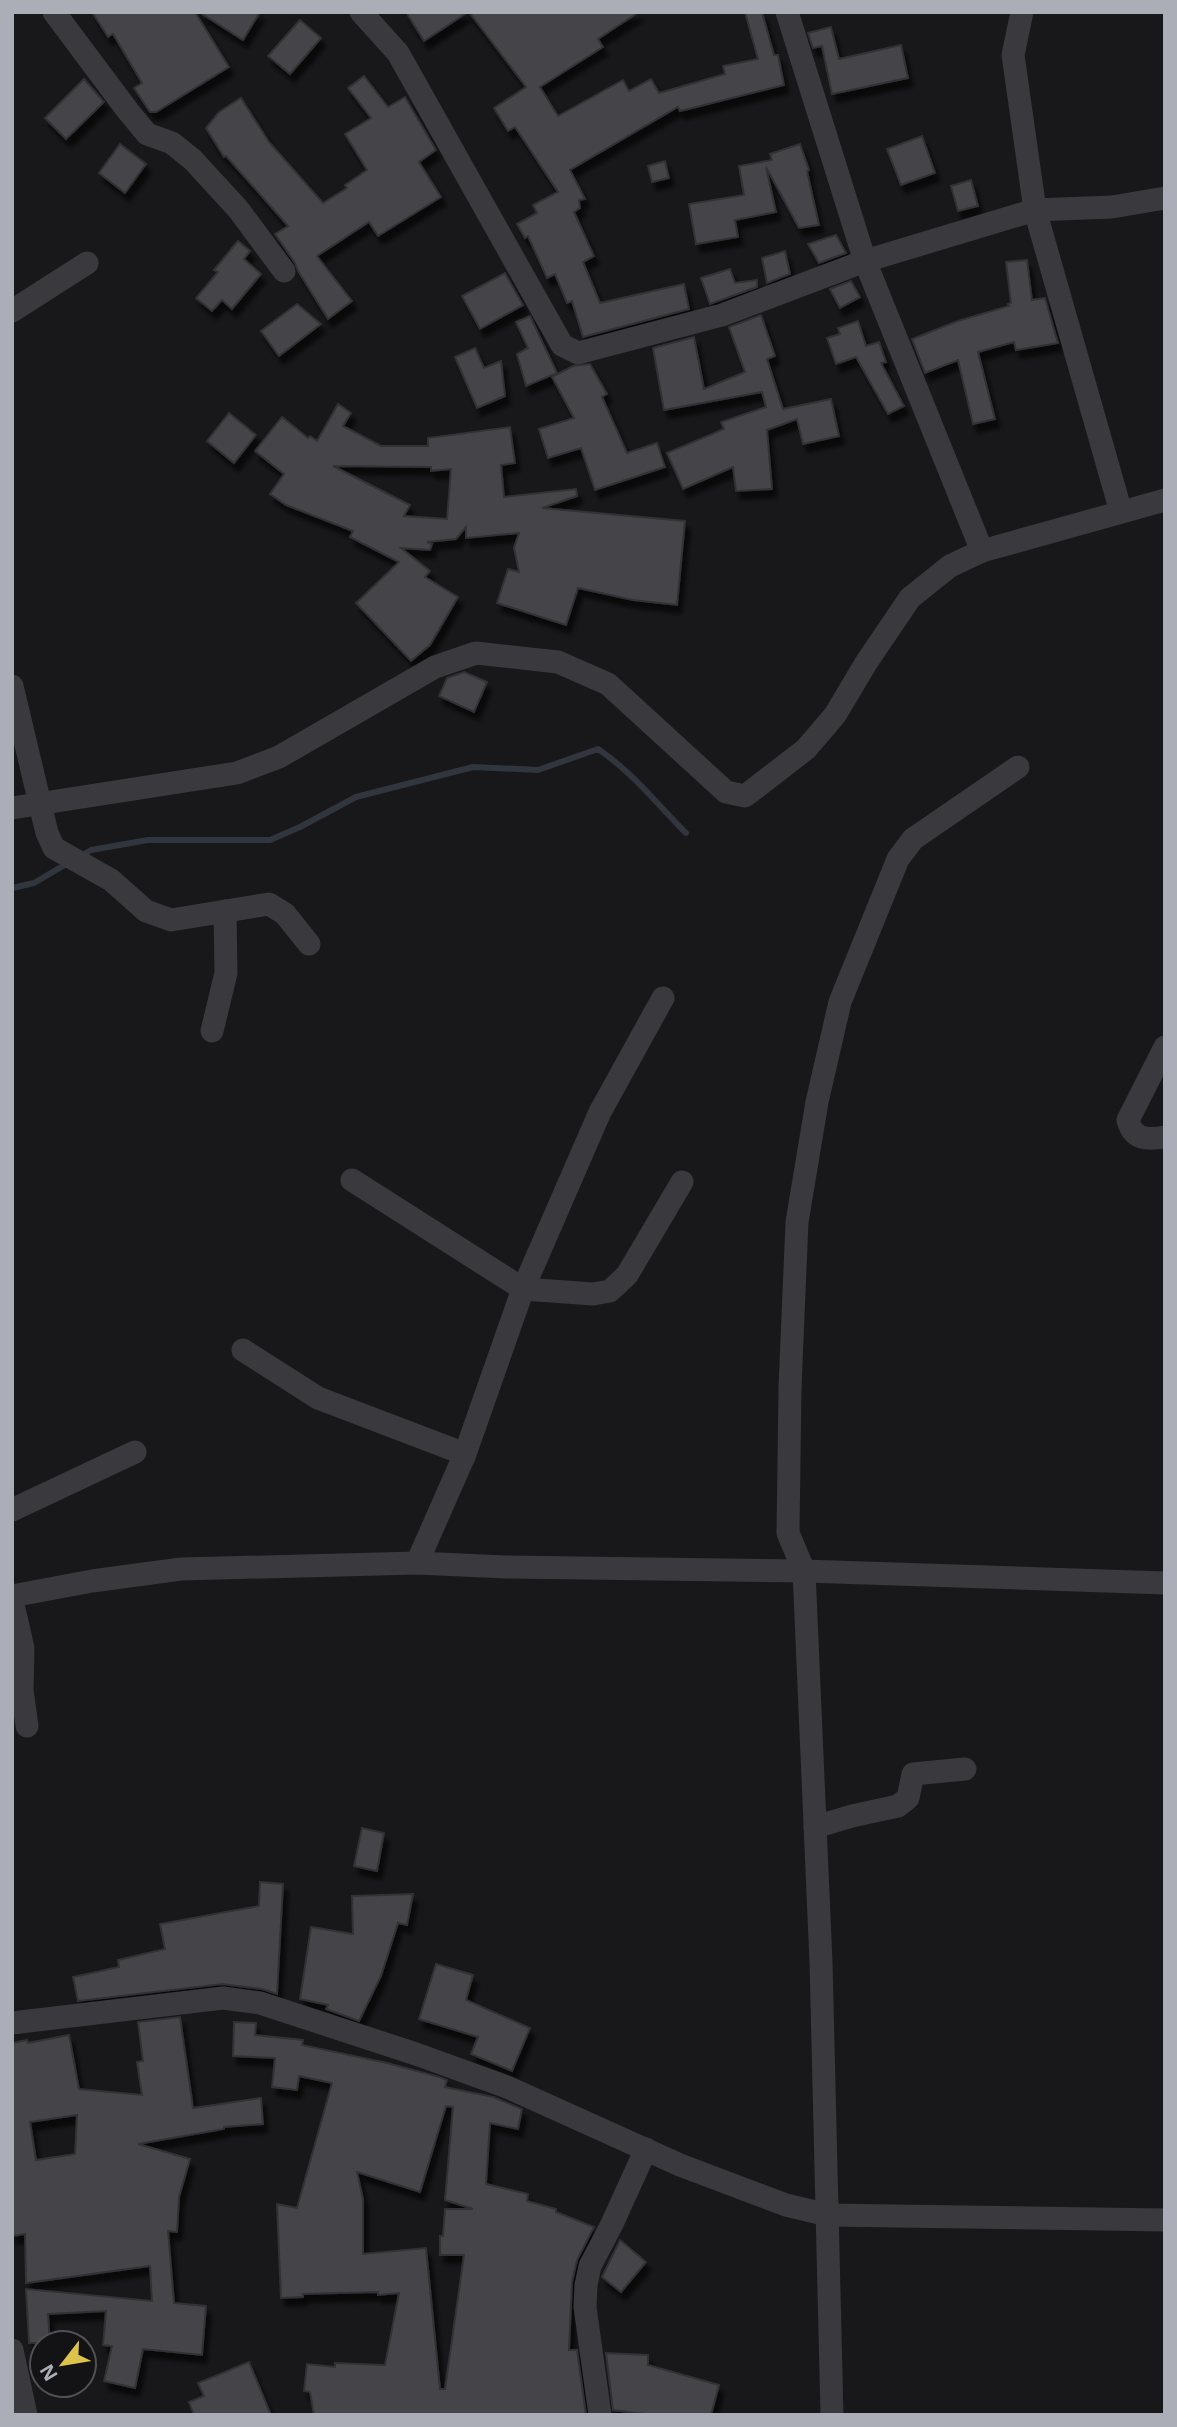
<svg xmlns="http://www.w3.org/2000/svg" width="1177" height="2427" viewBox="0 0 1177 2427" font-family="'Noto Sans',sans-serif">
  <defs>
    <filter id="shadow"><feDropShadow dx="4.5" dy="8" stdDeviation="2" flood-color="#0009"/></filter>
  </defs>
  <rect width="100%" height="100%" fill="#181719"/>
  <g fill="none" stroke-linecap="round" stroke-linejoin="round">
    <!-- stream -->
    <g stroke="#31363e" stroke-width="6">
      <path d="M81,856l10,-6 57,-10h122l30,-13 56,-30 117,-30 65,3 60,-21c33,22 60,56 88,84"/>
      <polyline points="12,888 34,883 68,863"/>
    </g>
  </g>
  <!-- building -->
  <g fill="#454549" stroke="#323235" stroke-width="2" fill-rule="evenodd" filter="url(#shadow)">
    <polygon points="92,12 195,12 229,67 156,112 150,112 134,88 142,83 113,34 108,37"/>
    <polygon points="199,12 260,12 243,40"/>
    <polygon points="406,12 468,12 424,41"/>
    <polygon points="469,12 639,12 598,39 603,47 540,87 558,116 623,80 629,91 651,79 659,93 725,74 723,66 758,59 745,12 762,12 774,55 778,55 784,85 680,111 678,107 570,170 585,199 579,200 580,208 574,212 594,256 583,262 600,303 684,284 689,309 583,337 572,301 567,303 555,274 547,278 528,236 525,238 517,224 537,213 533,205 558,192 515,127 508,131 494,108 526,87"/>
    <polygon points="300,20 321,38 290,74 268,56"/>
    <polygon points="831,27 839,59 901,45 908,78 832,94 822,46 813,48 808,33"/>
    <polygon points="364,76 388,107 405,97 436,150 419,162 441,197 378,236 369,222 317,256 352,301 328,319 298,271 295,263 275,234 288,226 226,156 224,157 206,128 219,112 241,98 269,142 323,203 347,188 345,185 367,170 345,134 371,118 348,88"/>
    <polygon points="84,79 104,102 66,139 45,118"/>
    <polygon points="922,136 935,173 901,185 887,149"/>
    <polygon points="120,144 146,164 125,193 99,173"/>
    <polygon points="800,144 809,170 807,171 819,225 799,228 766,167 776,212 735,220 738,237 696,244 689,204 744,195 739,166 772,160 770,154"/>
    <polygon points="665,161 669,178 652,182 648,166"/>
    <polygon points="971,180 978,206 958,211 951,186"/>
    <polygon points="836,235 846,253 819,263 808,244"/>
    <polygon points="238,241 250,251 244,259 261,274 232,309 222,300 212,311 196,298 218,272 214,270"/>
    <polygon points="785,251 790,274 767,283 762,258"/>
    <polygon points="1027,260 1032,300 1045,298 1058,343 1016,350 1014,342 978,352 995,419 973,424 958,360 925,373 912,339 958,321 1009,306 1008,304 1011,303 1006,262"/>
    <polygon points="730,269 735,283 757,280 757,287 710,304 701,278"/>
    <polygon points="505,273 523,305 480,329 462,296"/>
    <polygon points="851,281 860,297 840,308 830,289"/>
    <polygon points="297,304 321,324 279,356 261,331"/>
    <polygon points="761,315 775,356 767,359 783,409 831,399 839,436 803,444 797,419 767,430 772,489 736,491 733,467 683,489 667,453 724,429 721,422 766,407 762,392 664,410 653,348 694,337 704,389 745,372 729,327"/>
    <polygon points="530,316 557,373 526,386 517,354 528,348 516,322"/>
    <polygon points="858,321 866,346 879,342 886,362 881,363 904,406 888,414 856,357 836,364 827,338 840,334 838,328"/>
    <polygon points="475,348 484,368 501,361 505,396 477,408 455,357"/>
    <polygon points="590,364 607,394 602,397 627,453 657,443 665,467 595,490 581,448 548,458 539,429 574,418 552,377 573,366"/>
    <path d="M338,404l13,9 -8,13 38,20h47v-8l82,-11 5,36 -14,2 3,32 72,-8 1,7 -35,12 143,13 -8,84 -44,-5 -55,-12 -12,37 -69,-22 11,-34 11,3 -5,-24 5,-15 -53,5v-11l-10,12 -29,3 5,2 -2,6 -29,-2 29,23 -5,6 33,20 -28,48 -19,16 -55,-58 43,-41 -49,-25 3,-6 -67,-26 -16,-11 14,-20 -29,-23 27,-34 26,21 2,-2 7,5zM333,466l98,1v4l20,-2 -4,50 -43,-3 6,-11z"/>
    <polygon points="229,413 256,435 234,463 207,441"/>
    <polygon points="464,672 487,682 474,712 439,696 447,678"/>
    <polygon points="362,1828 384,1833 377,1871 354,1866"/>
    <polygon points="260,1882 283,1884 277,1994 262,1989 222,1984 78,2001 73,1977 119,1967 118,1960 165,1949 160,1924 259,1906"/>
    <polygon points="413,1894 407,1925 398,1923 381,1976 359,2021 326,2009 328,2005 300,1999 311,1927 353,1934 352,1896"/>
    <polygon points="436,1964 473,1975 466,2000 530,2028 512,2071 471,2054 478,2037 419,2019"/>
    <path d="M180,2017l13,91 68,-10 2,26 -39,3v2l-86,15 52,15 -11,38 -2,35 -9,-1 6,72 32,3 -4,49 -59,-6 -8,39 -31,-7 8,-35 -9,-1 3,-34 -58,3 2,29h-21l-3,-54 126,12 -2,-35 -124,17 -1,-49 -13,2v-193l15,-3 1,3 41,-8 10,54 63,6 -5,-33 6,-1 -5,-39zM77,2115l-2,39 -39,6 -6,-38z"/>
    <path d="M234,2022l22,1 -1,12 48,5 -1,5 85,18 52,14 8,3 -2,7 48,10 29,12 -4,20 -28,-6 -4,61 42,10 -1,7 29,8v3l38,15 -17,33 -5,22 -3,68h8l9,65h-272l-4,-23 -6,-1 3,-27 28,3v-4l50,2 14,-72 -21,2v-3l-75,2v3l-22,1 -4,-94 20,4 35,-125 -33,-7 -2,14 -25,-3 3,-29 -42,-2zM446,2106l7,1 -8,93 28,9h-28l-2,27h-3v19h24l-19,134h-5l-14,-141 -63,6v-55l-6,-27 63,20z"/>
    <polygon points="620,2240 646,2262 621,2292 602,2277"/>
    <polygon points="606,2353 648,2355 648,2365 719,2385 711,2415 653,2415 613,2410"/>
    <polygon points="249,2362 271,2415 194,2415 189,2402 204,2396 198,2383"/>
  </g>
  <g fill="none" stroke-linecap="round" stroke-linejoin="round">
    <!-- street -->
    <g stroke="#39393e" stroke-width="23">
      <polyline points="54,12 128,111 147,134 172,143 193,160 238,209 284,271"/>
      <polyline points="361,12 398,53 562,345 578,353 722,315 865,261 1035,210 1112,207 1165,198"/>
      <polyline points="787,12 865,261 982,551"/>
      <polyline points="1022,12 1013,55 1035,210 1121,512"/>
      <polyline points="12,311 87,263"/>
      <polyline points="12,686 47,833 54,848 111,880 146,911 171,920 269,904 285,914 309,944"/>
      <polyline points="12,808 237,773 279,757 435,667 476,653 558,662 608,684 726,792 745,796 806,749 835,715 866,663 910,598 950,566 982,551 1165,500"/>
      <polyline points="212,1031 226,973 225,911"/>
      <path d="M1165,1047l-37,73c5,20 19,20 37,17"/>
      <polyline points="352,1180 523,1289 593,1294 610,1291 627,1275 682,1182"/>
      <polyline points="243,1350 318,1398 465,1454"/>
      <polyline points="12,1510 135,1452"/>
      <polyline points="417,1563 465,1454 523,1289 600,1112 663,998"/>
      <polyline points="12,1596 92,1581 181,1569 417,1563 506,1567 804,1571 1165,1583"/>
      <polyline points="12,1600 23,1648 22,1690 27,1726"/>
      <polyline points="815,1827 852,1816 898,1806 908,1798 913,1774 965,1769"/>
      <polyline points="12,2023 223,1998 260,2003 416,2054 507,2087 680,2165 786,2205 828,2215 1165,2220"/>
      <polyline points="12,2350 26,2415"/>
      <polyline points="600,2415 585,2307 586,2285 590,2266 612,2224 646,2149"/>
      <polyline points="832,2415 821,1962 804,1571 788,1533 790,1387 797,1222 817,1102 840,1002 898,859 913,839 1018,767"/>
    </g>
  </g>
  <!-- border -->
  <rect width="1177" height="2427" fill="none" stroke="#abadb7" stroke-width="28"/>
  <!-- north arrow -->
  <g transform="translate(63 2364) rotate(239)"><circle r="33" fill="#131214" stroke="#505055" stroke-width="2"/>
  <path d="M0-5L12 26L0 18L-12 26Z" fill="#ddc24c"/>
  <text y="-10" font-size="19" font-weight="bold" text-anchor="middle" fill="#abadb7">N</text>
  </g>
</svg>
